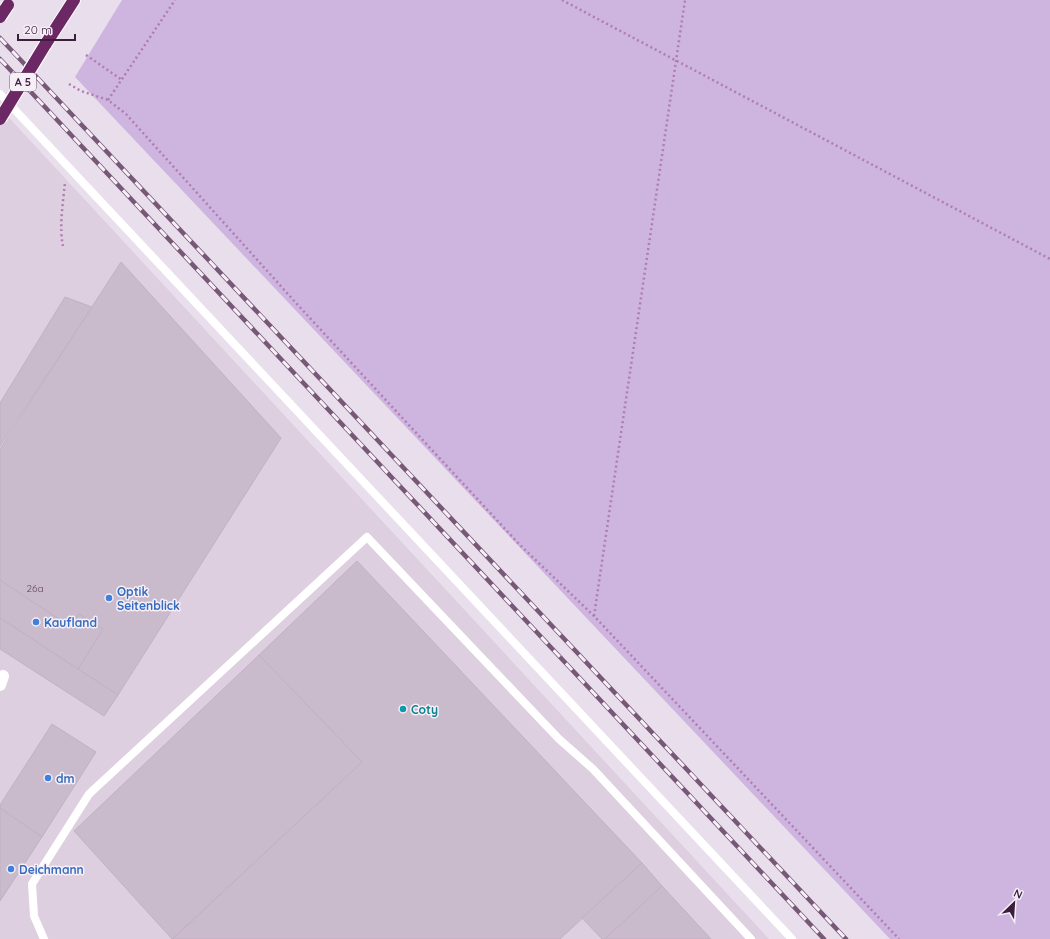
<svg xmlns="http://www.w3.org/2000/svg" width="1050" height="939" viewBox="0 0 1050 939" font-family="Quicksand,sans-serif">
  <rect width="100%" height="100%" fill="#e9deeb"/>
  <!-- built -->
  <polygon fill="#ddcfdf" points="0,108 769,939 0,939"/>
  <!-- green -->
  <polygon fill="#cdb5df" points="122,0 1050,0 1050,939 890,939 75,77"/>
  <!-- building -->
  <g fill="#c9bacc" stroke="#c3b0c5">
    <polygon points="121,262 281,438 118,695 78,669 103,629 79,614 71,627 0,580 0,449"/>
    <polygon points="65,297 92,307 0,446 0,403"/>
    <polygon points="357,561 642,863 560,939 173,939 362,762 259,655"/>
    <polygon points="0,580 71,627 79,614 103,629 78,669 0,618"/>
    <polygon points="0,618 118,695 104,716 0,649"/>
    <polygon points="259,655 362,762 172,939 74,831"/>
    <polygon points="52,724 96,752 42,837 0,808 0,805"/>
    <polygon points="0,808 42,837 0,901"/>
    <polygon points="642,863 662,886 605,939 602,939 582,918"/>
    <polygon points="662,886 711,939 605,939"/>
  </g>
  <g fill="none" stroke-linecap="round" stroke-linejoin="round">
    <defs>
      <polyline id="highway" points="45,45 74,0"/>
    </defs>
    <!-- highway casing -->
    <use href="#highway" stroke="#fff" stroke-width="14"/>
    <!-- path -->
    <g stroke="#b17cb2" stroke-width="2.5" stroke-dasharray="2 3" stroke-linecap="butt">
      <polyline points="562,0 1050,259"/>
      <polyline points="86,55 122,80"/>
      <polyline points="69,84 81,91 108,100 126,114 296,303 519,544 594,616 899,939"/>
      <polyline points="108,100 175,0"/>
      <path d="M63,246c-4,-18 0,-44 2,-63"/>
      <polyline points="594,616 685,0"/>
    </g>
    <!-- lane -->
    <g stroke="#fff" stroke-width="8">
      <polyline points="0,94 792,939"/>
      <polyline points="44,939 34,916 32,884 89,794 367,537 559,739 593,769 751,939"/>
    </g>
    <!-- street -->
    <polyline stroke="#fff" stroke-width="12" points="0,685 3,676"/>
    <!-- highway -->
    <use href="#highway" stroke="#6b2864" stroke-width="12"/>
    <defs>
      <g id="rail">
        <polyline points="0,38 846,939"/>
        <polyline points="0,59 824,939"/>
      </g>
    </defs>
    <!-- rail casing -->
    <use href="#rail" stroke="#785877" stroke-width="4.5"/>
    <!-- rail -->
    <use href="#rail" stroke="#f6eff8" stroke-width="3" stroke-dasharray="9" stroke-linecap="butt"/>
    <defs>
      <g id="highway-bridge">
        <polyline points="0,17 8,5"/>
        <polyline points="0,119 45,45"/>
      </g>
    </defs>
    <!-- highway-bridge casing -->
    <use href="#highway-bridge" stroke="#fff" stroke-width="14" stroke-linecap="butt"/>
    <!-- highway-bridge -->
    <use href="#highway-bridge" stroke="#6b2864" stroke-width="12"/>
  </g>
  <!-- markers -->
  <g fill="#3f7fe0" stroke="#f6eff8" stroke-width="1.5">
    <circle cx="109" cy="598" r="4"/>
    <circle cx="36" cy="622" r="4"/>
    <circle cx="48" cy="778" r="4"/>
    <circle cx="11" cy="869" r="4"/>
  </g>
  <circle fill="#0f9aa8" stroke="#f6eff8" stroke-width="1.5" cx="403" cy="709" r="4"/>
  <g text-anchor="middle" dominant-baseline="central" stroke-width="3" stroke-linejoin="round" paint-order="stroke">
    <!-- number labels -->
    <g font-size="10" fill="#5f455f">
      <text x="35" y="588">26a</text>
    </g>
    <!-- shield labels -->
    <rect fill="#f6eff8" stroke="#745d74" stroke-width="1" x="10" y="73" width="26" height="18" rx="3"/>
    <g font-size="11" font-weight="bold" fill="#3c1e3b">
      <text x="23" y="82">A 5</text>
    </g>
    <!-- shop labels -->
    <g font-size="12" font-weight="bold" fill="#366cbe" stroke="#f6eff8" text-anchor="start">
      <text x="117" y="591">Optik<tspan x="117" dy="14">Seitenblick</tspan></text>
      <text x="44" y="622">Kaufland</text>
      <text x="56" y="778">dm</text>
      <text x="19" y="869">Deichmann</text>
    </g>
    <!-- culture labels -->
    <g font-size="12" font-weight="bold" fill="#0d838f" stroke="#f6eff8" text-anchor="start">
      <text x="411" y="709">Coty</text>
    </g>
  </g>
  <!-- north arrow -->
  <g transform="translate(1014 903) rotate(25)" stroke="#f6eff8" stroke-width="3" paint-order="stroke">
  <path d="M0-3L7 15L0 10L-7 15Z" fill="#3c1e3b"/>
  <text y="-6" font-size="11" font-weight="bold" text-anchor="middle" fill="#3c1e3b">N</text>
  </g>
  <!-- scale -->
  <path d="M18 34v6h57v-6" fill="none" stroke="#3c1e3b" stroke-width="2"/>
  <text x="24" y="34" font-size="12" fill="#3c1e3b" stroke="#f6eff8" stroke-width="3" paint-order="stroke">20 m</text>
</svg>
